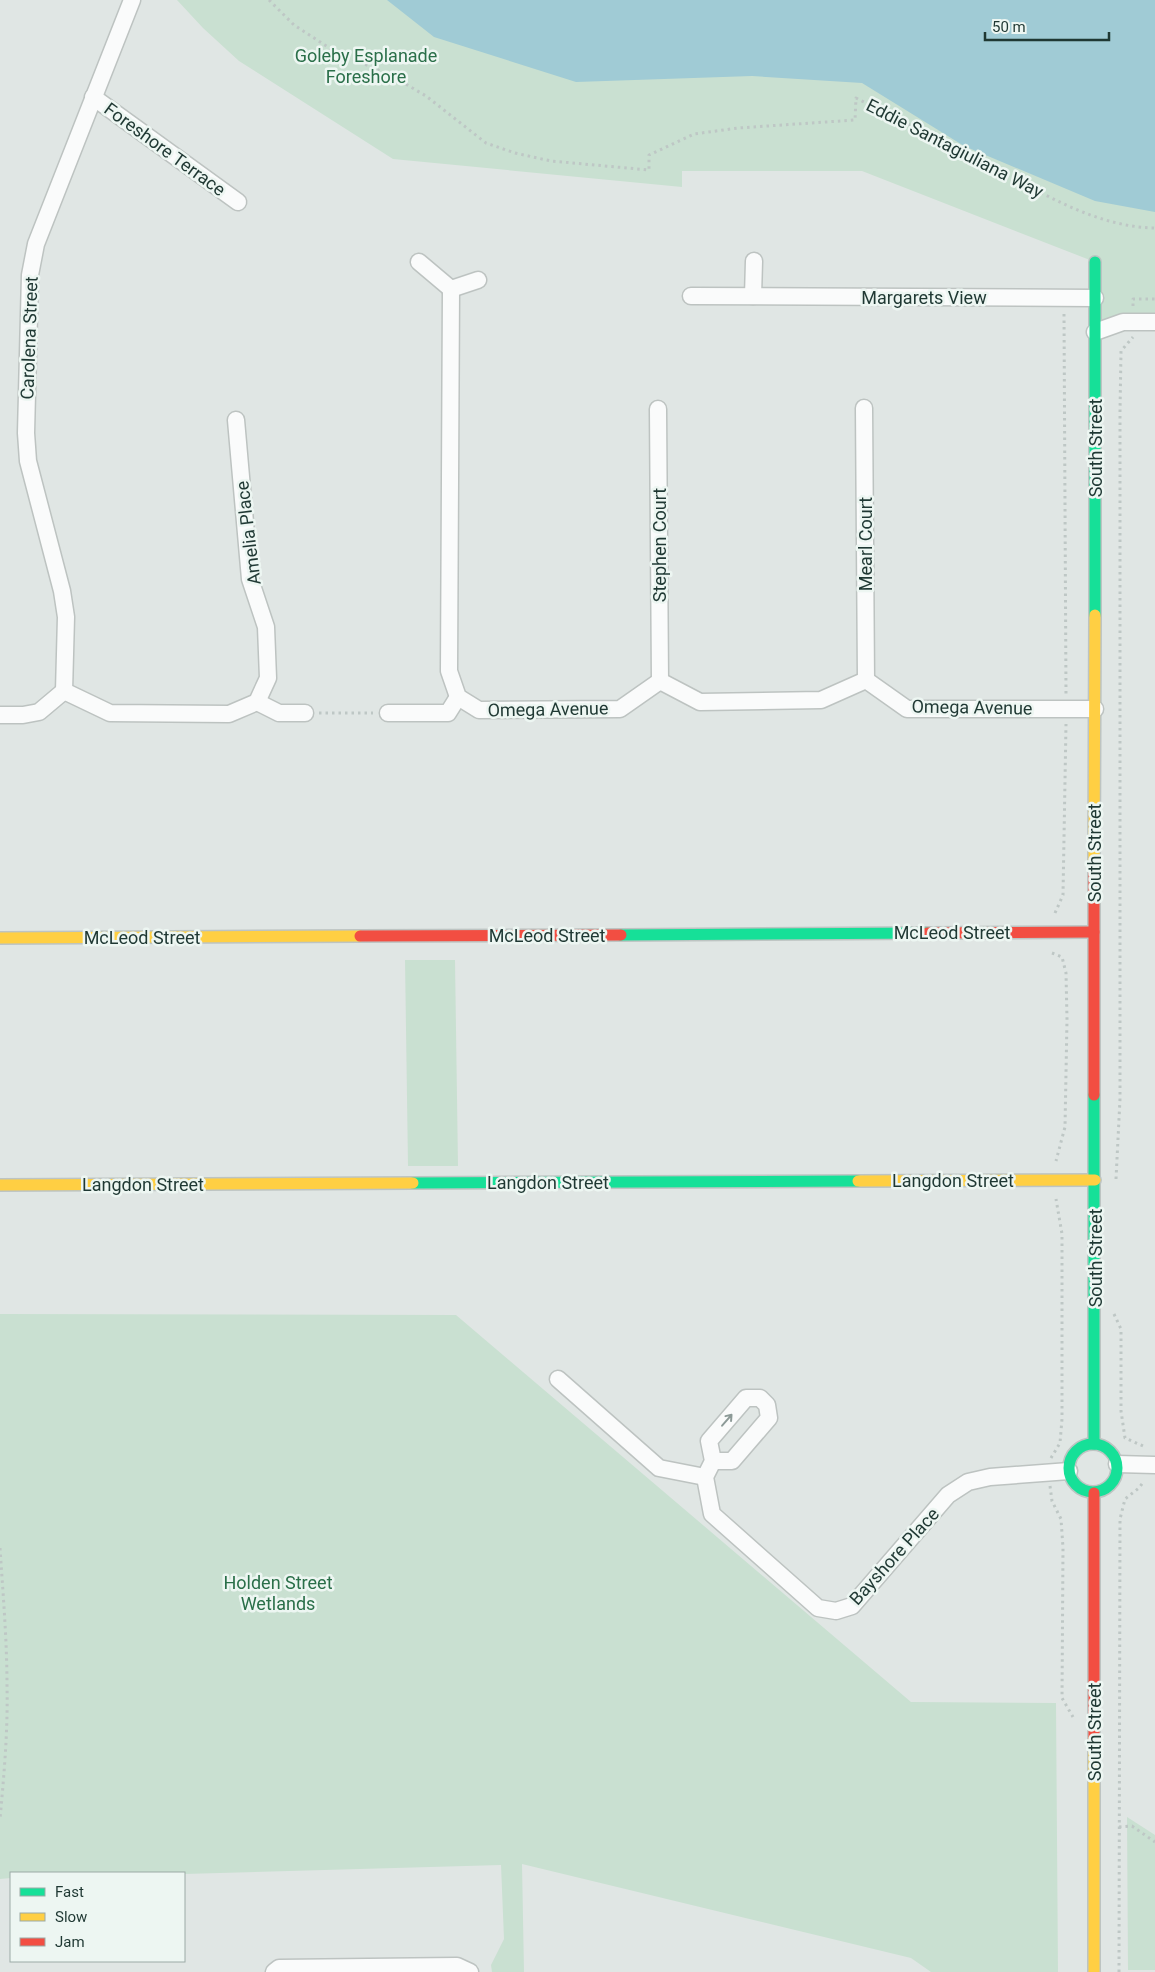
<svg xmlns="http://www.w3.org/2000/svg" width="1155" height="1972" viewBox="0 0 1155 1972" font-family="Roboto,sans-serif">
  <rect width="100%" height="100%" fill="#e0e6e4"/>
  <!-- green -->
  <g fill="#c9e0d1">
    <polygon points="177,0 1155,0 1155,322 1095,332 1095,262 862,171 682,171 682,187 393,159 239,61 203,28"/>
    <polygon points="405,960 455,960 458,1166 408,1166"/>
    <polygon points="0,1314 456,1315 911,1702 1056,1703 1058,1972 931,1972 911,1958 522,1864 524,1972 492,1972 491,1965 504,1939 501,1865 184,1874 11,1873 11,1878 0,1879"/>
    <polygon points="1127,1817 1155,1835 1155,1970 1128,1970"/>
  </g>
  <!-- water -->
  <polygon fill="#a0cbd5" points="387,0 1155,0 1155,212 1095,201 964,146 862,83 752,76 576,82 434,37"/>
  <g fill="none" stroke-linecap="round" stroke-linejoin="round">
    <defs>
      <g id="street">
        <polyline points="93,97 238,202"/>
        <polyline points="419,262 451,289 478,280"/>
        <polyline points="451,289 449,671 458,697 479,710 620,709 660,681 700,702 821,700 866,680 907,709 1095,709"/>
        <polyline points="691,296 1095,298"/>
        <polyline points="753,296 754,261"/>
        <polyline points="1095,332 1123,322 1155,322"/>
        <polyline points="864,408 866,680"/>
        <polyline points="658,409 660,681"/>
        <polyline points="64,691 66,617 62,591 28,461 26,433 30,275 36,244 132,0"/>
        <polyline points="257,702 279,713 305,713"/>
        <polyline points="388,713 448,713 458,697"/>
        <polyline points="0,715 23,715 39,712 64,691 110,713 229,714 257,702 268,678 266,627 250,579 236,420"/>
        <polyline points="558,1379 659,1468 705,1477"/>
        <polyline points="713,1461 732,1461 769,1418 767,1405 760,1398 746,1398 709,1441 713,1461 705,1477 712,1514 818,1608 836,1611 852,1606 948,1495 968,1482 990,1477 1069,1471"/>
        <polyline points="1117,1464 1155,1465"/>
        <polyline points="274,1972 279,1968 457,1966 470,1972"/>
      </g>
      <g id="fast">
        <polyline points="1095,615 1095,262"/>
        <polyline points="621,935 927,933"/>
        <polyline points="413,1183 858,1181"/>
        <circle cx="1093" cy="1468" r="24"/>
        <polyline points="1094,1444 1094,1095"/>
      </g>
      <g id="slow">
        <polyline points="1094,864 1095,615"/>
        <polyline points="0,938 360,936"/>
        <polyline points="858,1181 1095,1180"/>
        <polyline points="0,1185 413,1183"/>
        <polyline points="1094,1738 1094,1972"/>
      </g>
      <g id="jam">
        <polyline points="927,933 1094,932"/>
        <polyline points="360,936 621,935"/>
        <polyline points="1094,1095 1094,864"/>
        <polyline points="1094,1493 1094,1738"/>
      </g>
    </defs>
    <!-- street casing -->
    <use href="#street" stroke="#bdc3c1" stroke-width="19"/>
    <!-- fast casing -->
    <use href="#fast" stroke="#bdc4c2" stroke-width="14"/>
    <!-- slow casing -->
    <use href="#slow" stroke="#bdc4c2" stroke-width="14"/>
    <!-- jam casing -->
    <use href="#jam" stroke="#bdc4c2" stroke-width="14"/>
    <!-- path -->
    <g stroke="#bec7c5" stroke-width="3" stroke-dasharray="2.5 4" stroke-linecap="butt">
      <path d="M269,0l25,25 40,26 58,25 34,20 60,47 29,10 36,8 98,9v-15l45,-21 44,-6 117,-8 1,-22c44,22 89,45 133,67 52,27 106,62 166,63"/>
      <polyline points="1133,306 1133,299 1155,299"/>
      <polyline points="1064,314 1066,695"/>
      <polyline points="319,713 373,713"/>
      <polyline points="1055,913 1063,895 1066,724"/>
      <polyline points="1052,953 1062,957 1066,973 1067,1019 1065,1127 1056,1161"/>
      <polyline points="1116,1179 1120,1099 1120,412 1121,351 1133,337"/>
      <polyline points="1114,1314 1121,1329 1121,1411 1125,1438 1143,1446 1143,1450"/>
      <polyline points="1051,1458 1060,1443 1062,1419 1062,1234 1056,1199"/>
      <polyline points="1050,1486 1052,1501 1061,1519 1063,1548 1062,1698 1073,1717"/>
      <path d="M0,1548c3,46 7,92 7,138 1,45 -3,89 -7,133"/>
      <polyline points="1119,1827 1132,1826 1155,1842"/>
      <polyline points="1119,1972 1120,1519 1125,1499 1139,1488 1144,1481"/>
    </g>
    <!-- street -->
    <use href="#street" stroke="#fafbfb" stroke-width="16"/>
    <!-- fast -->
    <use href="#fast" stroke="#16e098" stroke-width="11"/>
    <!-- slow -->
    <use href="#slow" stroke="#ffcf43" stroke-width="11"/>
    <!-- jam -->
    <use href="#jam" stroke="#f24e42" stroke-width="11"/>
  </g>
  <!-- one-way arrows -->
  <defs><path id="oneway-shaft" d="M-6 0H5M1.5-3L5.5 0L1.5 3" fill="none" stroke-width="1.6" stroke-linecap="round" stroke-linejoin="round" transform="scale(1.25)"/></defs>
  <use stroke="#8c9a97" href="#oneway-shaft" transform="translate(727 1420) rotate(-49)"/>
  <g text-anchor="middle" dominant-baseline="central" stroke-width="5" stroke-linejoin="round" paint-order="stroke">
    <!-- park labels -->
    <g font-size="18" fill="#2a6f49" stroke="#edf6f2">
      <text x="366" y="55">Goleby Esplanade<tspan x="366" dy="21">Foreshore</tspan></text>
      <text x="278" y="1582">Holden Street<tspan x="278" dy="21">Wetlands</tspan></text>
    </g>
    <!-- street labels -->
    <g font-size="18" fill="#1f3833" stroke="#edf6f2">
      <text transform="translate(955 148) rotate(27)">Eddie Santagiuliana Way</text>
      <text transform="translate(165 149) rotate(36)">Foreshore Terrace</text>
      <text x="924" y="297">Margarets View</text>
      <text transform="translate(29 338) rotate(-88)">Carolena Street</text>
      <text transform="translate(1095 448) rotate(-90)">South Street</text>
      <text transform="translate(248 533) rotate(-97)">Amelia Place</text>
      <text transform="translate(865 544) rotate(-90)">Mearl Court</text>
      <text transform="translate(659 545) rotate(-90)">Stephen Court</text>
      <text transform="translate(972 707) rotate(1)">Omega Avenue</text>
      <text transform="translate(548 709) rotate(-1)">Omega Avenue</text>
      <text transform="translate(1094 853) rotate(-90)">South Street</text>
      <text x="952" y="932">McLeod Street</text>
      <text x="547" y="935">McLeod Street</text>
      <text x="142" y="937">McLeod Street</text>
      <text x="953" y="1180">Langdon Street</text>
      <text x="548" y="1182">Langdon Street</text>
      <text x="143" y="1184">Langdon Street</text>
      <text transform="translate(1095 1258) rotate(-90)">South Street</text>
      <text transform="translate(894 1556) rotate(-48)">Bayshore Place</text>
      <text transform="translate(1094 1732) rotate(-90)">South Street</text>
    </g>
  </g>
  <!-- legend -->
  <rect x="10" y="1872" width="175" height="90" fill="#edf6f2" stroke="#9baaa6"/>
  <rect x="20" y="1888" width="25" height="8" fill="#16e098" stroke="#9baaa6"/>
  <text x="55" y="1897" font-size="15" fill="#1f3833">Fast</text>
  <rect x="20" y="1913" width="25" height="8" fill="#ffcf43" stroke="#9baaa6"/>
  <text x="55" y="1922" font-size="15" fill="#1f3833">Slow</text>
  <rect x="20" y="1938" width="25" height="8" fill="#f24e42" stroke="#9baaa6"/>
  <text x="55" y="1947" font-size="15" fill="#1f3833">Jam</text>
  <!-- scale -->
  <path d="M985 32v8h124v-8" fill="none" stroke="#1f3833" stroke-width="2.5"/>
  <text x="992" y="32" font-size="15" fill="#1f3833" stroke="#edf6f2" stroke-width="4" paint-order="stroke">50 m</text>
</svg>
